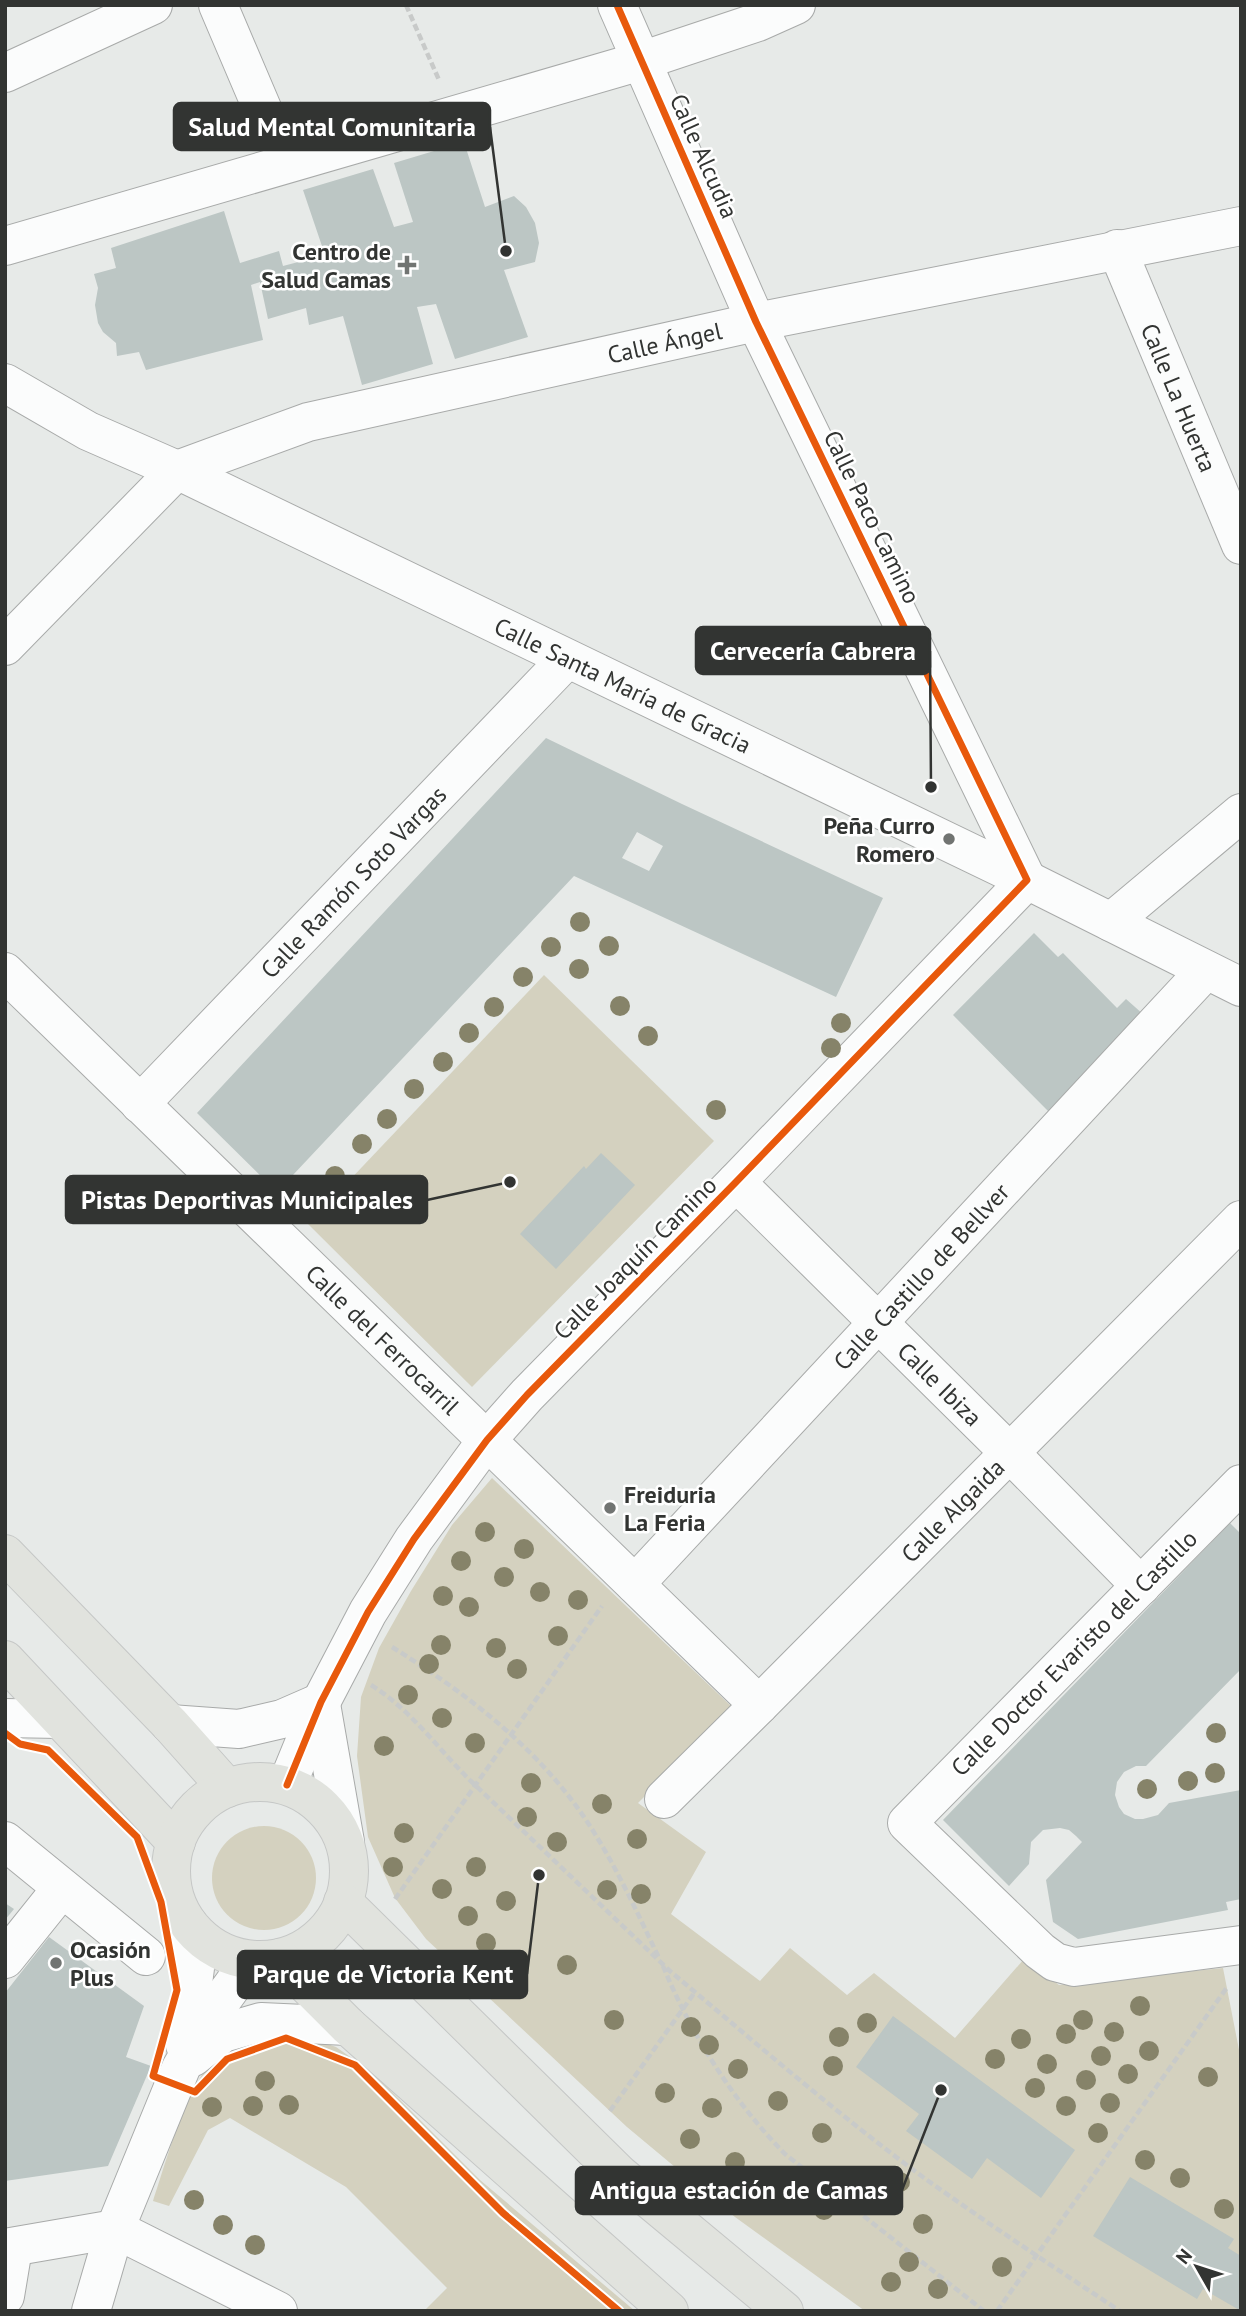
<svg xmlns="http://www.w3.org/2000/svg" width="1246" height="2316" viewBox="0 0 1246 2316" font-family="'PT Sans',sans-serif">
  <rect width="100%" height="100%" fill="#e7eae8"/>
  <!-- green -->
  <g fill="#d4d1bf">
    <polygon points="544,975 714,1141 472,1387 308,1224"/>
    <polygon points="492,1478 733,1708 638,1803 706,1852 671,1914 760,1981 790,1948 847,1995 874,1973 955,2038 1024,1959 1059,1985 1223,1968 1241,2060 1241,2311 865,2311 735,2217 627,2127 426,1939 395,1898 368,1837 357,1756 361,1697 379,1648 411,1591 452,1525"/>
    <circle cx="264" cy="1878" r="52"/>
    <path d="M299,2034l37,13 37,26 107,107 155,131h-207l-2,-2 21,-21 -101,-101 -116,-69 -22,12 -39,76 -16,-5c13,-38 37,-131 72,-151 23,-13 48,-14 74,-16z"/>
  </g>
  <!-- building -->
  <g fill="#bcc6c4" fill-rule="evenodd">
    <polygon points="464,142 485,207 514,196 526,207 535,223 539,243 535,262 504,270 528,337 455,359 436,304 417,307 433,364 362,385 343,316 309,325 306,308 268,319 260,282 251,285 263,340 146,370 139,352 117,356 116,343 103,332 98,323 95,305 98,288 94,274 116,268 111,248 224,211 240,263 279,251 283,266 325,255 303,190 373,169 394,227 413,222 394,163"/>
    <path d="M546,738l136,66 201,94 -47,99 -262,-121 -297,316 -80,-79zM637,832l26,14 -14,25 -27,-13z"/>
    <polygon points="1034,933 1058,957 1063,953 1117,1008 1126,999 1144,1015 1049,1112 953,1015"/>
    <polygon points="601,1153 635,1185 556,1269 520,1234 584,1166 586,1169"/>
    <polygon points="1230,1523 1241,1534 1241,1669 1146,1766 1136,1766 1124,1772 1117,1782 1115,1795 1119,1807 1124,1814 1135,1819 1143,1819 1158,1815 1169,1803 1241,1790 1241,1899 1226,1902 1228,1910 1078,1939 1053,1922 1046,1880 1082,1842 1076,1836 1069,1830 1060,1828 1043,1830 1031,1842 1029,1864 1009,1886 943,1820"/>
    <polygon points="5,1903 14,1909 5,1920"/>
    <polygon points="49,1937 144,2006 126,2057 151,2066 108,2166 5,2181 5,1993"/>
    <polygon points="893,2016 1075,2150 1041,2198 987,2158 972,2179 906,2131 919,2114 856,2067"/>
    <polygon points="1130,2177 1234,2239 1228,2248 1241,2256 1241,2311 1203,2289 1197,2299 1093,2236"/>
  </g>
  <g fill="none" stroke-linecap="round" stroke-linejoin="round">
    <defs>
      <g id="minor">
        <polyline points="218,5 267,120"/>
        <polyline points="5,73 153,5"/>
        <polyline points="5,246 641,61 758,22 796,5"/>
        <path id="s1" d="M1117,249l124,296"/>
        <path id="s2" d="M5,383l83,48 89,39 850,410 214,107"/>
        <path id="s3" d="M5,646l172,-176 131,-48 448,-100 485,-96"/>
        <polyline points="1111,922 1241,813"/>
        <path id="s4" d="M5,972l754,733"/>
        <path id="s5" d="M140,1104l427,-445"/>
        <path id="s6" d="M736,1182l273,270 132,134"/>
        <polyline points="1241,1484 907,1823 1040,1951 1055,1962 1074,1967 1241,1945"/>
        <path id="s7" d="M635,1584l571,-614"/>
        <polyline points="321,1704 345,1842"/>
        <polyline points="5,1718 59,1719"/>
        <polyline points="170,1724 239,1729 282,1719 321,1702"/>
        <polyline points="287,1785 321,1702 368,1612 414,1539 487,1440 527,1395 736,1182 1027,880 756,322 617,5"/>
        <path id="s8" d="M664,1799l95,-94 482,-485"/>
        <polyline points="5,1841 146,1956"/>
        <polyline points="5,1959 62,1888"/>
        <polyline points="185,2045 195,1968 188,1924"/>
        <polyline points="193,2057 223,2033 261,2022 348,2026"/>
        <polyline points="115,2229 278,2311"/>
        <polyline points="5,2248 115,2229"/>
        <polyline points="5,2296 13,2248"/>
        <polyline points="91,2311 115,2229 181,2068 216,2008 251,1960"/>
      </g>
      <g id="major">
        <polyline points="5,1554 170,1724 227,1788"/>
        <polyline points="5,1660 176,1842"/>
        <circle cx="260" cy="1871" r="89"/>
        <polyline points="343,1902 619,2174 784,2311"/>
        <polyline points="280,1958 348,2026 669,2311"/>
      </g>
    </defs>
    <!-- minor casing -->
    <use href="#minor" stroke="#a8aaa9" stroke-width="40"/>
    <!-- major casing -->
    <use href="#major" stroke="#c5c7c6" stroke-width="40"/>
    <!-- path -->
    <g stroke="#c8cac9" stroke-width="4.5" stroke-dasharray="7 3.5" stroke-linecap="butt">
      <polyline points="406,5 439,80"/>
      <path d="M392,1647c69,43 133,91 182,156 35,47 60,103 85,155"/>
      <path d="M371,1685c42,26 68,66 103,99l197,188c84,70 167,143 256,208 63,45 128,88 193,131"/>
      <polyline points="395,1899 602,1606"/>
      <path d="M663,1966c28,68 70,135 122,188l199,157"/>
      <polyline points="610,2111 695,1992"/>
      <polyline points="997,2311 1228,1986"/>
    </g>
    <!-- minor -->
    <use href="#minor" stroke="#fbfcfc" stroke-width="38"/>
    <!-- major -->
    <use href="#major" stroke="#e1e3de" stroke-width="38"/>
    <defs>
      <g id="cycleway">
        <polyline points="5,1733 20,1744 48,1750 137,1837 161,1902 177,1990 153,2076 195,2092 227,2059 286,2038 355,2065 503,2213 619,2311"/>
        <polyline points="287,1785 321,1702 368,1612 414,1539 487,1440 527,1395 736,1182 1027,880 756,322 617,5"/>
      </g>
    </defs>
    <!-- cycleway casing -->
    <use href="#cycleway" stroke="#fff" stroke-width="11"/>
    <!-- cycleway -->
    <use href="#cycleway" stroke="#e8590c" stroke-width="7"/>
  </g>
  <!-- trees -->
  <g fill="#868369">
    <circle cx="580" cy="922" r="10"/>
    <circle cx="609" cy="946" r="10"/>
    <circle cx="551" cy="947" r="10"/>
    <circle cx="579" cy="969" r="10"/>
    <circle cx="523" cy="977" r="10"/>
    <circle cx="620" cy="1006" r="10"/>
    <circle cx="494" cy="1007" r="10"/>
    <circle cx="841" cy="1023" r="10"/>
    <circle cx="469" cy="1033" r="10"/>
    <circle cx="648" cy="1036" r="10"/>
    <circle cx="831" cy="1048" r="10"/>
    <circle cx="443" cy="1062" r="10"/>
    <circle cx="414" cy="1089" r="10"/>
    <circle cx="716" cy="1110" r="10"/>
    <circle cx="387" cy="1119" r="10"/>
    <circle cx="362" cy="1144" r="10"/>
    <circle cx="335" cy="1176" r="10"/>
    <circle cx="485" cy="1532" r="10"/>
    <circle cx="524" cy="1549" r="10"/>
    <circle cx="461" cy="1561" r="10"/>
    <circle cx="504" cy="1577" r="10"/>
    <circle cx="540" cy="1592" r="10"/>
    <circle cx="443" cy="1596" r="10"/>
    <circle cx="578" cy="1600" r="10"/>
    <circle cx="469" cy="1607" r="10"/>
    <circle cx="558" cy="1636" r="10"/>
    <circle cx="441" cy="1645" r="10"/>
    <circle cx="496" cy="1648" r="10"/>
    <circle cx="429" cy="1664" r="10"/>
    <circle cx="517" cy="1669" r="10"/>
    <circle cx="408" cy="1695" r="10"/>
    <circle cx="442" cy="1718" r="10"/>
    <circle cx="1216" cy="1733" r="10"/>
    <circle cx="475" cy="1743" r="10"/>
    <circle cx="384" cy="1746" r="10"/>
    <circle cx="1215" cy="1773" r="10"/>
    <circle cx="1188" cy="1781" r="10"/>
    <circle cx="531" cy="1783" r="10"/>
    <circle cx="1147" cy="1789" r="10"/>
    <circle cx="602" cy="1804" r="10"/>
    <circle cx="527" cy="1817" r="10"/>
    <circle cx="404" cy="1833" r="10"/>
    <circle cx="637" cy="1839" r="10"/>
    <circle cx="557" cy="1842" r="10"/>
    <circle cx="393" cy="1867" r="10"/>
    <circle cx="476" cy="1867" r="10"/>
    <circle cx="442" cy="1889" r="10"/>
    <circle cx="607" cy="1890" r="10"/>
    <circle cx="641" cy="1894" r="10"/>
    <circle cx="506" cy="1901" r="10"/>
    <circle cx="468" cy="1916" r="10"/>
    <circle cx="486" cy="1943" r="10"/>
    <circle cx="567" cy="1965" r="10"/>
    <circle cx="1140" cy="2006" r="10"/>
    <circle cx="614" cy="2020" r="10"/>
    <circle cx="1083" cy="2020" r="10"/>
    <circle cx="867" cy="2023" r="10"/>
    <circle cx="691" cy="2027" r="10"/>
    <circle cx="1114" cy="2032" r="10"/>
    <circle cx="1066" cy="2034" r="10"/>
    <circle cx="839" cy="2037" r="10"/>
    <circle cx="1021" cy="2039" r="10"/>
    <circle cx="709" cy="2045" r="10"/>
    <circle cx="1149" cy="2051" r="10"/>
    <circle cx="1101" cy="2056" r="10"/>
    <circle cx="995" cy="2059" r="10"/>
    <circle cx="1047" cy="2064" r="10"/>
    <circle cx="833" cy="2066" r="10"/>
    <circle cx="738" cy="2069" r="10"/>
    <circle cx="1128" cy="2074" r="10"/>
    <circle cx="1208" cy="2077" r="10"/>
    <circle cx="1086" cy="2080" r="10"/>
    <circle cx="265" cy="2081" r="10"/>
    <circle cx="1035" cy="2088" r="10"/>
    <circle cx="665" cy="2093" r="10"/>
    <circle cx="778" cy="2101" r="10"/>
    <circle cx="1110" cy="2103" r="10"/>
    <circle cx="289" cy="2105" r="10"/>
    <circle cx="253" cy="2106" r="10"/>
    <circle cx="1066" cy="2106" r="10"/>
    <circle cx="212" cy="2107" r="10"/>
    <circle cx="712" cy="2108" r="10"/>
    <circle cx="822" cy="2133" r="10"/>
    <circle cx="1098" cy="2133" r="10"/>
    <circle cx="690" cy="2139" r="10"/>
    <circle cx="1145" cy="2160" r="10"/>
    <circle cx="735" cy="2162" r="10"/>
    <circle cx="1180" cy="2178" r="10"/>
    <circle cx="900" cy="2182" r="10"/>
    <circle cx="194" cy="2200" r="10"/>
    <circle cx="1224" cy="2209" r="10"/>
    <circle cx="824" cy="2210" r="10"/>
    <circle cx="923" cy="2224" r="10"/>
    <circle cx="223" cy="2225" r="10"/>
    <circle cx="255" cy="2245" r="10"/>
    <circle cx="909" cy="2262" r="10"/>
    <circle cx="1002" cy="2267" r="10"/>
    <circle cx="891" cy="2282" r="10"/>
    <circle cx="938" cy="2289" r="10"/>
  </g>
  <!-- markers -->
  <g fill="#717472" stroke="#fff" stroke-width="2.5">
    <path d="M403.5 254.5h7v7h7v7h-7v7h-7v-7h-7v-7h7z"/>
    <circle cx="949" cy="839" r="7"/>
    <circle cx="610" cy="1508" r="7"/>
    <circle cx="56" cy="1963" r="7"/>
  </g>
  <g text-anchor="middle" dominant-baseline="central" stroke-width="5" stroke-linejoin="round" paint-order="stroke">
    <!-- street labels -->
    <g font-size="24" fill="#323432" stroke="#fff">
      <text transform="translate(704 156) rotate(66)">Calle Alcudia</text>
      <text stroke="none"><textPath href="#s3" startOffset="751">Calle Ángel</textPath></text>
      <text stroke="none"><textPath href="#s1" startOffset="161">Calle La Huerta</textPath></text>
      <text transform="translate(872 517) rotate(64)">Calle Paco Camino</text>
      <text stroke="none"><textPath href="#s2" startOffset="688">Calle Santa María de Gracia</textPath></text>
      <text stroke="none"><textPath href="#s5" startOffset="308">Calle Ramón Soto Vargas</textPath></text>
      <text transform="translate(635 1258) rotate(-45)">Calle Joaquín Camino</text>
      <text stroke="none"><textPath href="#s7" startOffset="420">Calle Castillo de Bellver</textPath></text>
      <text stroke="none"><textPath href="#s4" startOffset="527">Calle del Ferrocarril</textPath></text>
      <text stroke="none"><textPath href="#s6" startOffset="287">Calle Ibiza</textPath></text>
      <text stroke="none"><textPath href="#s8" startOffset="408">Calle Algaida</textPath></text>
      <text transform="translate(1074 1653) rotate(-45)">Calle Doctor Evaristo del Castillo</text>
    </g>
    <!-- poi labels -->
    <g font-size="24" font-weight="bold" fill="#323432" stroke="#fff" text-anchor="end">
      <text x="391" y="251">Centro de<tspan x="391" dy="28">Salud Camas</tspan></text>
      <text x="935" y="825">Peña Curro<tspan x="935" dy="28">Romero</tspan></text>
      <text x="624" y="1494" text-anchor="start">Freiduria<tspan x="624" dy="28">La Feria</tspan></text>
      <text x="70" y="1949" text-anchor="start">Ocasión<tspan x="70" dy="28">Plus</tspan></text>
    </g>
  </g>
  <!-- callouts -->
  <path fill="none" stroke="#323432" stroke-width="2.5" d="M506 251L490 127M931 787L930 651M510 1182L427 1200M539 1875L527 1974M941 2090L902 2190"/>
  <g fill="#323432" stroke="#fff" stroke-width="2.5">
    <circle cx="506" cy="251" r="7"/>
    <circle cx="931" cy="787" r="7"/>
    <circle cx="510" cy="1182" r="7"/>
    <circle cx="539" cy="1875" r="7"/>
    <circle cx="941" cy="2090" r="7"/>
  </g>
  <g fill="#323432" stroke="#323432" stroke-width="2.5">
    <rect x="174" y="103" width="316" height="47" rx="7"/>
    <rect x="696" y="627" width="234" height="47" rx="7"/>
    <rect x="66" y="1176" width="361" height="47" rx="7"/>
    <rect x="238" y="1951" width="289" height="47" rx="7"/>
    <rect x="576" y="2167" width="326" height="47" rx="7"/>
  </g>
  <g font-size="26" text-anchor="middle" font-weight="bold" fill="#fff">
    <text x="332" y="136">Salud Mental Comunitaria</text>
    <text x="813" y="660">Cervecería Cabrera</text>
    <text x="247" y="1209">Pistas Deportivas Municipales</text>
    <text x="383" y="1983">Parque de Victoria Kent</text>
    <text x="739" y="2199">Antigua estación de Camas</text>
  </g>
  <!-- border -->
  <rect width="1246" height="2316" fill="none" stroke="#323432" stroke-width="14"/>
  <!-- north arrow -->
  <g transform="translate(1197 2267) rotate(309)" stroke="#ffffff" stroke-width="5" paint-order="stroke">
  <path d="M0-5L12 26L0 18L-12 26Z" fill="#323432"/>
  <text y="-10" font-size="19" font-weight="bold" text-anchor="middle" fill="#323432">N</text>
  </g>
</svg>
